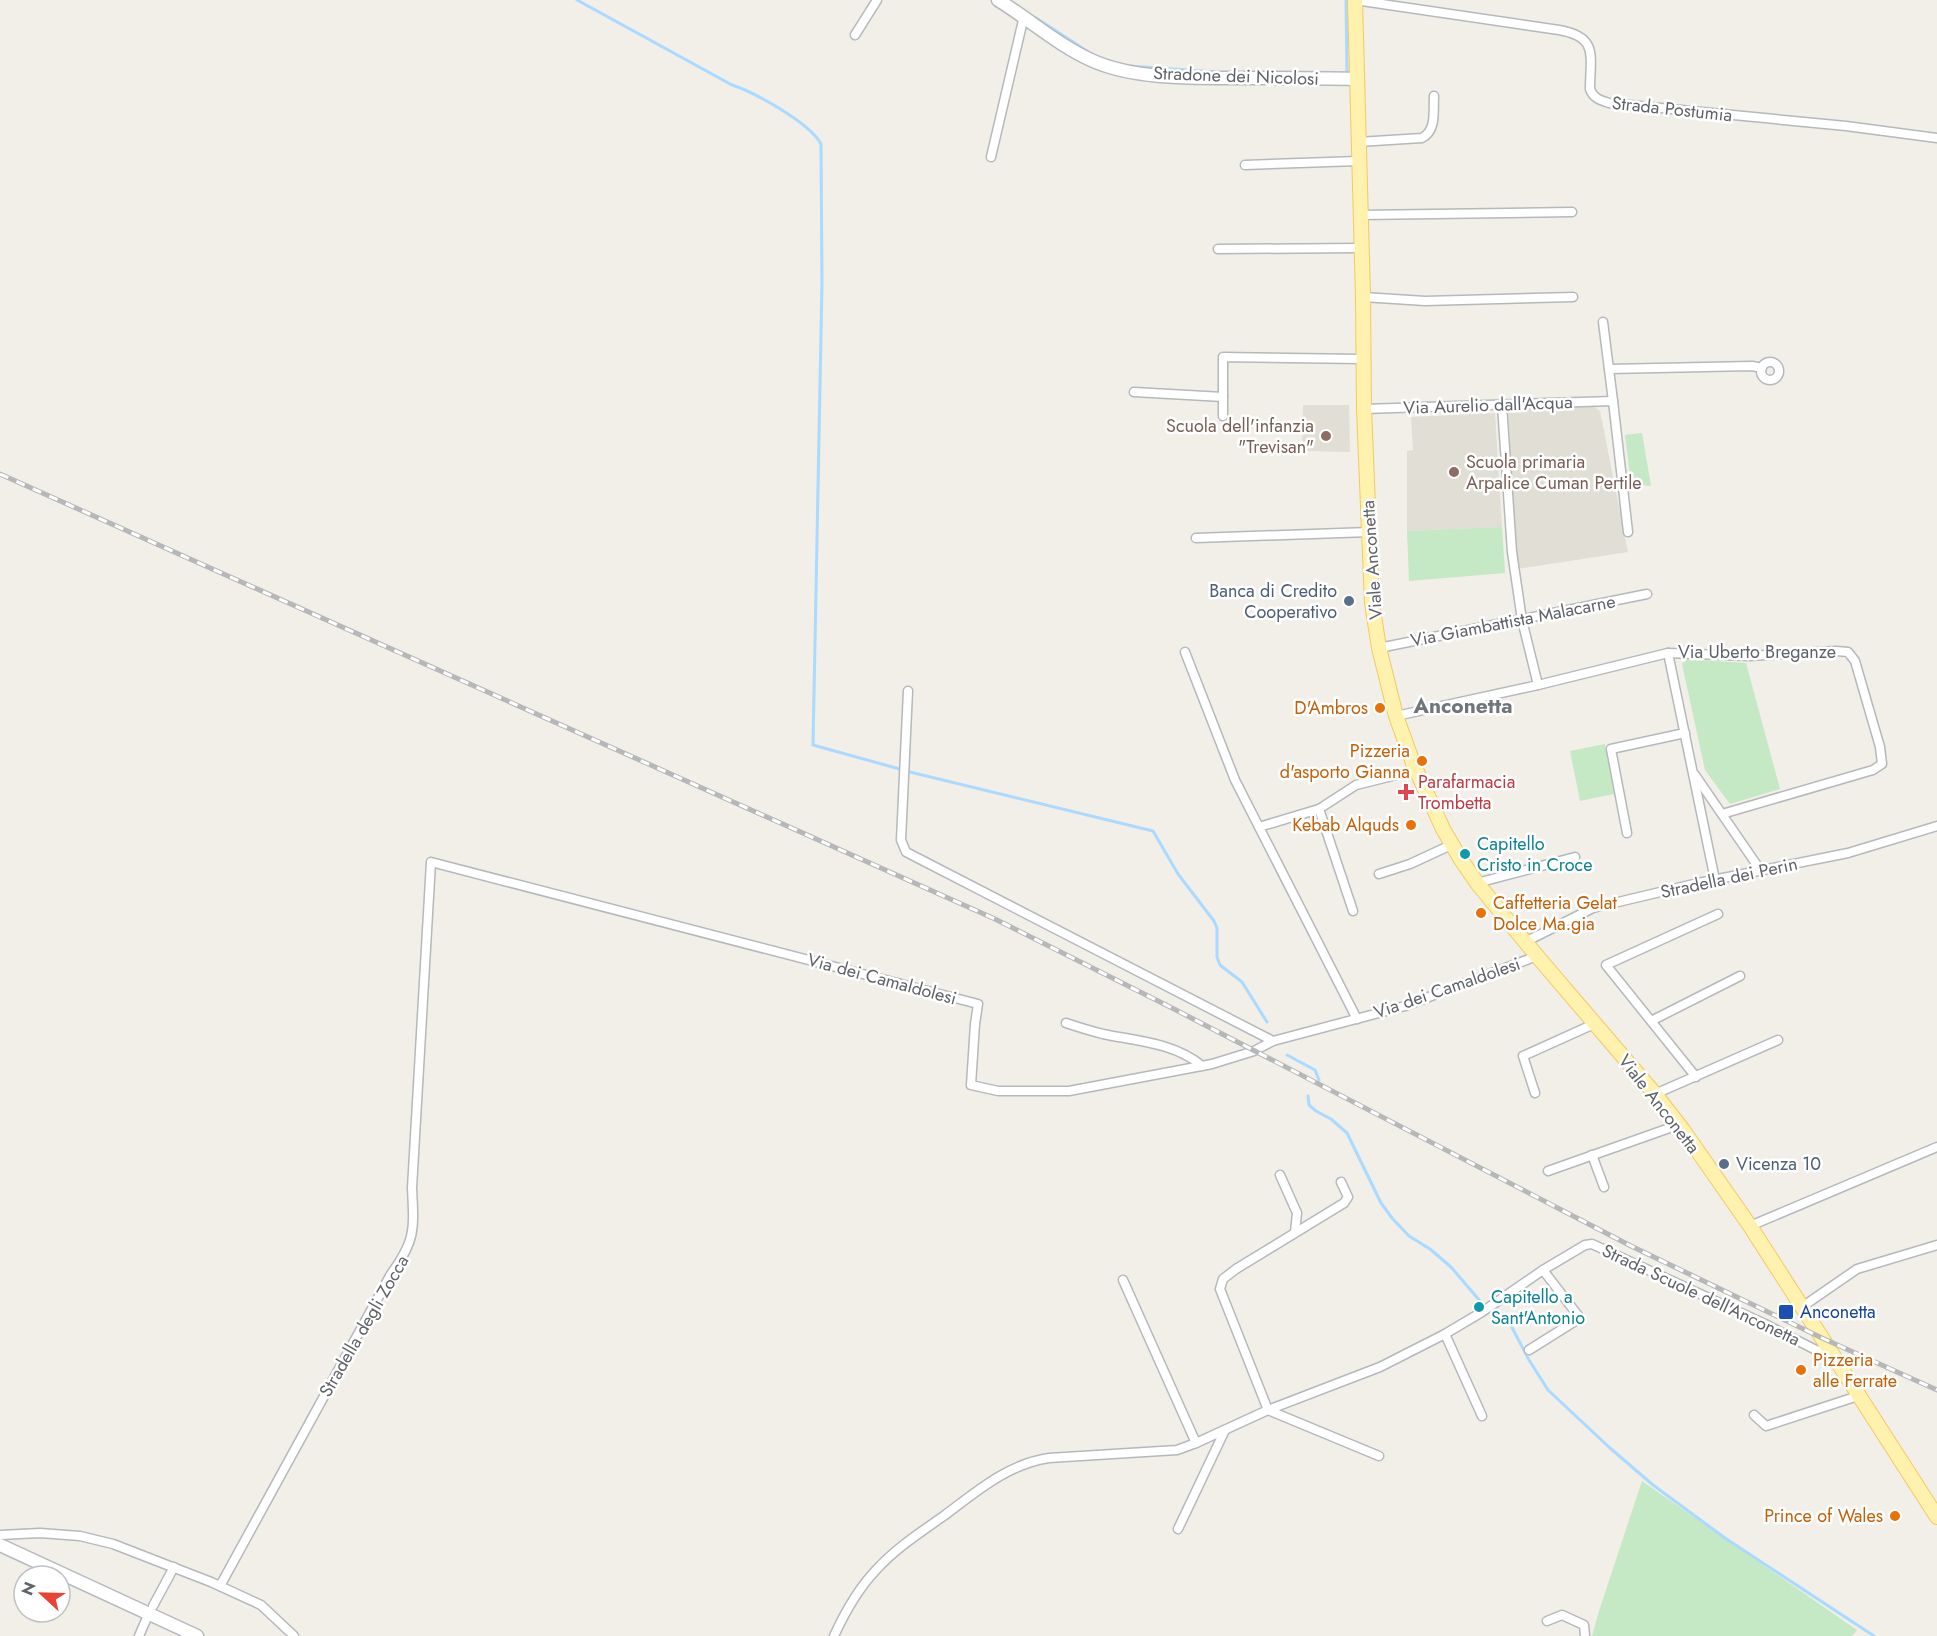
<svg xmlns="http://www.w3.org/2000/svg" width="1937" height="1636" viewBox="0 0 1937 1636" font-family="Jost,sans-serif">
  <rect width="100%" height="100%" fill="#f1efe8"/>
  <!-- education -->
  <g fill="#e1ded6">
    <polygon points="1589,403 1600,411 1628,552 1517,569 1508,412 1511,409"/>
    <polygon points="1303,405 1349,405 1350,452 1302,451"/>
    <polygon points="1495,413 1502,527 1407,531 1407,451 1413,450 1411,417"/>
  </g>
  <!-- green -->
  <g fill="#c5e8c5">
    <polygon points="1642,433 1651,486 1631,484 1625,435"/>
    <polygon points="1502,527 1505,573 1409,581 1407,531"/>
    <polygon points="1685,659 1746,663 1780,789 1730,804 1705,770 1682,664"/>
    <polygon points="1605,744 1614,794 1580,801 1570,751"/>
    <polygon points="1642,1481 1857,1630 1852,1636 1592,1636 1599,1611"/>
  </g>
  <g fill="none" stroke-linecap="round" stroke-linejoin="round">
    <!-- stream -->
    <g stroke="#aadaff" stroke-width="3">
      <path d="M577,0l155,85c22,7 78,38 89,59l1,139 -9,462 101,28 239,58 25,43 36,47 3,7v29l3,8 22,17 25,40"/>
      <polyline points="1346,0 1347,76"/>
      <polyline points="1036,18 1093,55"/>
      <polyline points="1128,66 1217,72"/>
      <polyline points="1287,1055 1315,1070 1319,1080"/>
      <polyline points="1308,1096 1309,1105 1316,1111 1331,1119 1347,1133 1381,1203 1392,1218 1409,1236 1430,1249 1451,1267 1480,1301"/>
      <polyline points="1494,1309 1506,1316 1529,1360 1548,1390 1610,1448 1653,1485 1725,1538 1874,1636"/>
    </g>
    <defs>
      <g id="street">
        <path d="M1355,0l204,30c40,7 31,26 31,59 3,9 10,11 19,14l237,23 91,12"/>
        <polyline points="855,35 877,0"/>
        <path d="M1358,142l64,-4c15,-8 11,-27 12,-42"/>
        <polyline points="991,157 1024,16"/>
        <polyline points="1245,165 1358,161"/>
        <polyline points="1360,215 1572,212"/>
        <polyline points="1218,249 1361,248"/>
        <polyline points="1363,297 1425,301 1573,297"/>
        <polyline points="1603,322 1613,401"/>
        <circle cx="1770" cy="371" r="9"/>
        <polyline points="1609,369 1752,366 1762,368"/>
        <polyline points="1134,392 1223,397"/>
        <polyline points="1502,405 1512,552 1522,620 1538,685"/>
        <polyline points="1364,409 1613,401 1628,532"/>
        <polyline points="1223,416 1223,357 1363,359"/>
        <polyline points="1196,538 1369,532"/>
        <polyline points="1379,648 1647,594"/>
        <polyline points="1185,652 1235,780 1357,1019"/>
        <polyline points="1668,653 1715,880"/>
        <polyline points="908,691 901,840 906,852 1273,1041"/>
        <polyline points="1396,716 1538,685 1668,653 1748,656 1836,651 1848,652 1855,661 1880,747 1882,764 1873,770 1722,814"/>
        <polyline points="1695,775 1761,871"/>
        <polyline points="1259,827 1319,809"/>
        <polyline points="1627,833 1611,749 1685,733"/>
        <polyline points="1379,874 1410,864 1451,845"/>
        <polyline points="1477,883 1575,857"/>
        <polyline points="1353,911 1319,809 1356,785 1416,770"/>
        <polyline points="1525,942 1593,908 1698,883 1848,853 1937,826"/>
        <polyline points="1651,1021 1740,976"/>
        <path d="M1066,1023c12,4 25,8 37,11 34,7 72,9 99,32"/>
        <polyline points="1696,1077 1606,965 1718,914"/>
        <polyline points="1535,1093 1523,1056 1594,1024"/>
        <polyline points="1655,1094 1778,1040"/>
        <polyline points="1592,1155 1604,1187"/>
        <polyline points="1548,1171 1678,1125"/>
        <polyline points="1280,1175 1297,1213 1295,1232"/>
        <polyline points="1341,1182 1348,1197 1344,1203 1236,1269 1223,1279 1220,1289 1268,1410 1379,1456"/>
        <polyline points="1750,1226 1937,1147"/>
        <polyline points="1123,1280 1196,1443"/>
        <polyline points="1802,1307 1857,1269 1937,1245"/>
        <polyline points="1445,1334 1482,1416"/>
        <polyline points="1529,1350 1580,1318 1543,1270"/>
        <polyline points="1754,1415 1766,1426 1858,1396"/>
        <polyline points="1178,1529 1225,1430"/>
        <polyline points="0,1535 40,1533 80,1536 113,1544 211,1582 261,1605 294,1636"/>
        <path d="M220,1586l171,-312c25,-34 23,-45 21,-86l19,-326 547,142 -3,20 -4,61 27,6h71l143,-27 42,-13 19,-10 132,-35 132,-50"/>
        <polyline points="153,1606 174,1567"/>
        <polyline points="1547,1621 1562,1615 1584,1625 1585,1636"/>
        <polyline points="139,1636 149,1613"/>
        <path d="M834,1636c11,-24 24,-47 42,-66 20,-22 45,-38 69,-55 32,-24 63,-51 104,-57l128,-8 19,-7 72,-33 112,-43 65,-33 37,-22 61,-42 42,-25 7,-1 173,80 51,26 7,2 6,-2"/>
      </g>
      <g id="secondary">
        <path d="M998,0c31,19 60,45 93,60 41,19 100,18 145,18 40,0 80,0 120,1"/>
        <polyline points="0,1545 197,1636"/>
      </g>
      <polyline id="primary" points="1355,0 1363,297 1364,409 1372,603 1379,648 1396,716 1413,763 1443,829 1460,858 1477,883 1537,956 1655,1094 1683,1130 1750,1226 1937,1517"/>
    </defs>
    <!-- street casing -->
    <use href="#street" stroke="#b5b8bc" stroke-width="11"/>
    <!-- secondary casing -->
    <use href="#secondary" stroke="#b6babf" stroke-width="15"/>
    <!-- primary casing -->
    <use href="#primary" stroke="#f2c960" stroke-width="16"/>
    <!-- street -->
    <use href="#street" stroke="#fff" stroke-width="8"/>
    <!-- secondary -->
    <use href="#secondary" stroke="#fff" stroke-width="12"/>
    <!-- primary -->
    <use href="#primary" stroke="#fff2af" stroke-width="14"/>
    <defs>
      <polyline id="rail" points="0,474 995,919 1174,1009 1631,1246 1822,1338 1937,1390"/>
    </defs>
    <!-- rail casing -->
    <use href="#rail" stroke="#b6b7b8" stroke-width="5"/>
    <!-- rail -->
    <use href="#rail" stroke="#fff" stroke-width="3" stroke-dasharray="9" stroke-linecap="butt"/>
  </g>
  <!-- markers -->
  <g fill="#8d6e63" stroke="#fff" stroke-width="2">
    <circle cx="1326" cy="436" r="6"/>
    <circle cx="1454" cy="472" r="6"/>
  </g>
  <g fill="#5c6f8a" stroke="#fff" stroke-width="2">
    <circle cx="1349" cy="601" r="6"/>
    <circle cx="1724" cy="1164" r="6"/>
  </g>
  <g fill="#e8710a" stroke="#fff" stroke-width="2">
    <circle cx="1380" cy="708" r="6"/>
    <circle cx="1422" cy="761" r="6"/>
    <circle cx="1411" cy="825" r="6"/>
    <circle cx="1481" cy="913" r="6"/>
    <circle cx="1801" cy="1370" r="6"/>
    <circle cx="1895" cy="1516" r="6"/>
  </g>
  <path fill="#e0444e" stroke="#fff" stroke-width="2" d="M1403 783h6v6h6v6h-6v6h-6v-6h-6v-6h6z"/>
  <g fill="#0f9aa8" stroke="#fff" stroke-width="2">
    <circle cx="1465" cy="854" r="6"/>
    <circle cx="1479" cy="1307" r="6"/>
  </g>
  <rect fill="#1a4fb4" stroke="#fff" stroke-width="2" x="1778" y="1304" width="16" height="16" rx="3"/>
  <g text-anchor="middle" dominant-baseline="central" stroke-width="5" stroke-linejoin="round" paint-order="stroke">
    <!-- street labels -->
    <g font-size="18" fill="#5f6368" stroke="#fff">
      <text transform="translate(1236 76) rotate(2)">Stradone dei Nicolosi</text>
      <text transform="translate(1672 109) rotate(6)">Strada Postumia</text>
      <text transform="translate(1488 405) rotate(-2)">Via Aurelio dall'Acqua</text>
      <text transform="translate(1372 560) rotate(-94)">Viale Anconetta</text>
      <text transform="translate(1513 621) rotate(-11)">Via Giambattista Malacarne</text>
      <text x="1757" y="652">Via Uberto Breganze</text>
      <text transform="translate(1729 878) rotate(-12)">Stradella dei Perin</text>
      <text transform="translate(882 979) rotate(15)">Via dei Camaldolesi</text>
      <text transform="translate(1447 988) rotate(-19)">Via dei Camaldolesi</text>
      <text transform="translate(1659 1104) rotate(52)">Viale Anconetta</text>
      <text transform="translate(1701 1295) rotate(25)">Strada Scuole dell'Anconetta</text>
      <text transform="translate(364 1326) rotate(-60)">Stradella degli Zocca</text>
    </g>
    <!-- education labels -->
    <g font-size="18" fill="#785e54" stroke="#fff" text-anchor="end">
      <text x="1314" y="426">Scuola dell'infanzia<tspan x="1314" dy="21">"Trevisan"</tspan></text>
      <text x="1466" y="462" text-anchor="start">Scuola primaria<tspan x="1466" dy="21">Arpalice Cuman Pertile</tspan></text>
    </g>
    <!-- service labels -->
    <g font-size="18" fill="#4e5e75" stroke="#fff" text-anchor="end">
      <text x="1337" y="591">Banca di Credito<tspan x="1337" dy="21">Cooperativo</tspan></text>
      <text x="1736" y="1164" text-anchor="start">Vicenza 10</text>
    </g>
    <!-- food labels -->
    <g font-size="18" fill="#c56008" stroke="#fff" text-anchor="end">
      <text x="1368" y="708">D'Ambros</text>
      <text x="1410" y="751">Pizzeria<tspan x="1410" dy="21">d'asporto Gianna</tspan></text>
      <text x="1399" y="825">Kebab Alquds</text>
      <text x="1493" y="903" text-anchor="start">Caffetteria Gelat<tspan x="1493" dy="21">Dolce Ma.gia</tspan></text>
      <text x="1813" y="1360" text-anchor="start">Pizzeria<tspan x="1813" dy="21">alle Ferrate</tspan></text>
      <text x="1883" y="1516">Prince of Wales</text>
    </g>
    <!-- health labels -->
    <g font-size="18" fill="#be3a42" stroke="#fff" text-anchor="start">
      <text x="1418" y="782">Parafarmacia<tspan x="1418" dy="21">Trombetta</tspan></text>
    </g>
    <!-- culture labels -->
    <g font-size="18" fill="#0d838f" stroke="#fff" text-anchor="start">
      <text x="1477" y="844">Capitello<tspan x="1477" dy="21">Cristo in Croce</tspan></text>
      <text x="1491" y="1297">Capitello a<tspan x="1491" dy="21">Sant'Antonio</tspan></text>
    </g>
    <!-- transit labels -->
    <g font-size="18" fill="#164399" stroke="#fff" text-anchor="start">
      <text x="1800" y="1312">Anconetta</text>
    </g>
    <!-- quarter labels -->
    <g font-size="21" font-weight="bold" fill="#70757a" stroke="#fff">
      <text x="1463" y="706">Anconetta</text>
    </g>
  </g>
  <!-- north arrow -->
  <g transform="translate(42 1594) rotate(292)"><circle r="28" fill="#ffffff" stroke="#bfc1c3" stroke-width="1.5"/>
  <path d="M0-4.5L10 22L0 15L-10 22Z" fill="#ea4335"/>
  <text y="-9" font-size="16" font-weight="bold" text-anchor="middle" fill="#5f6368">N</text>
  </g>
</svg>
